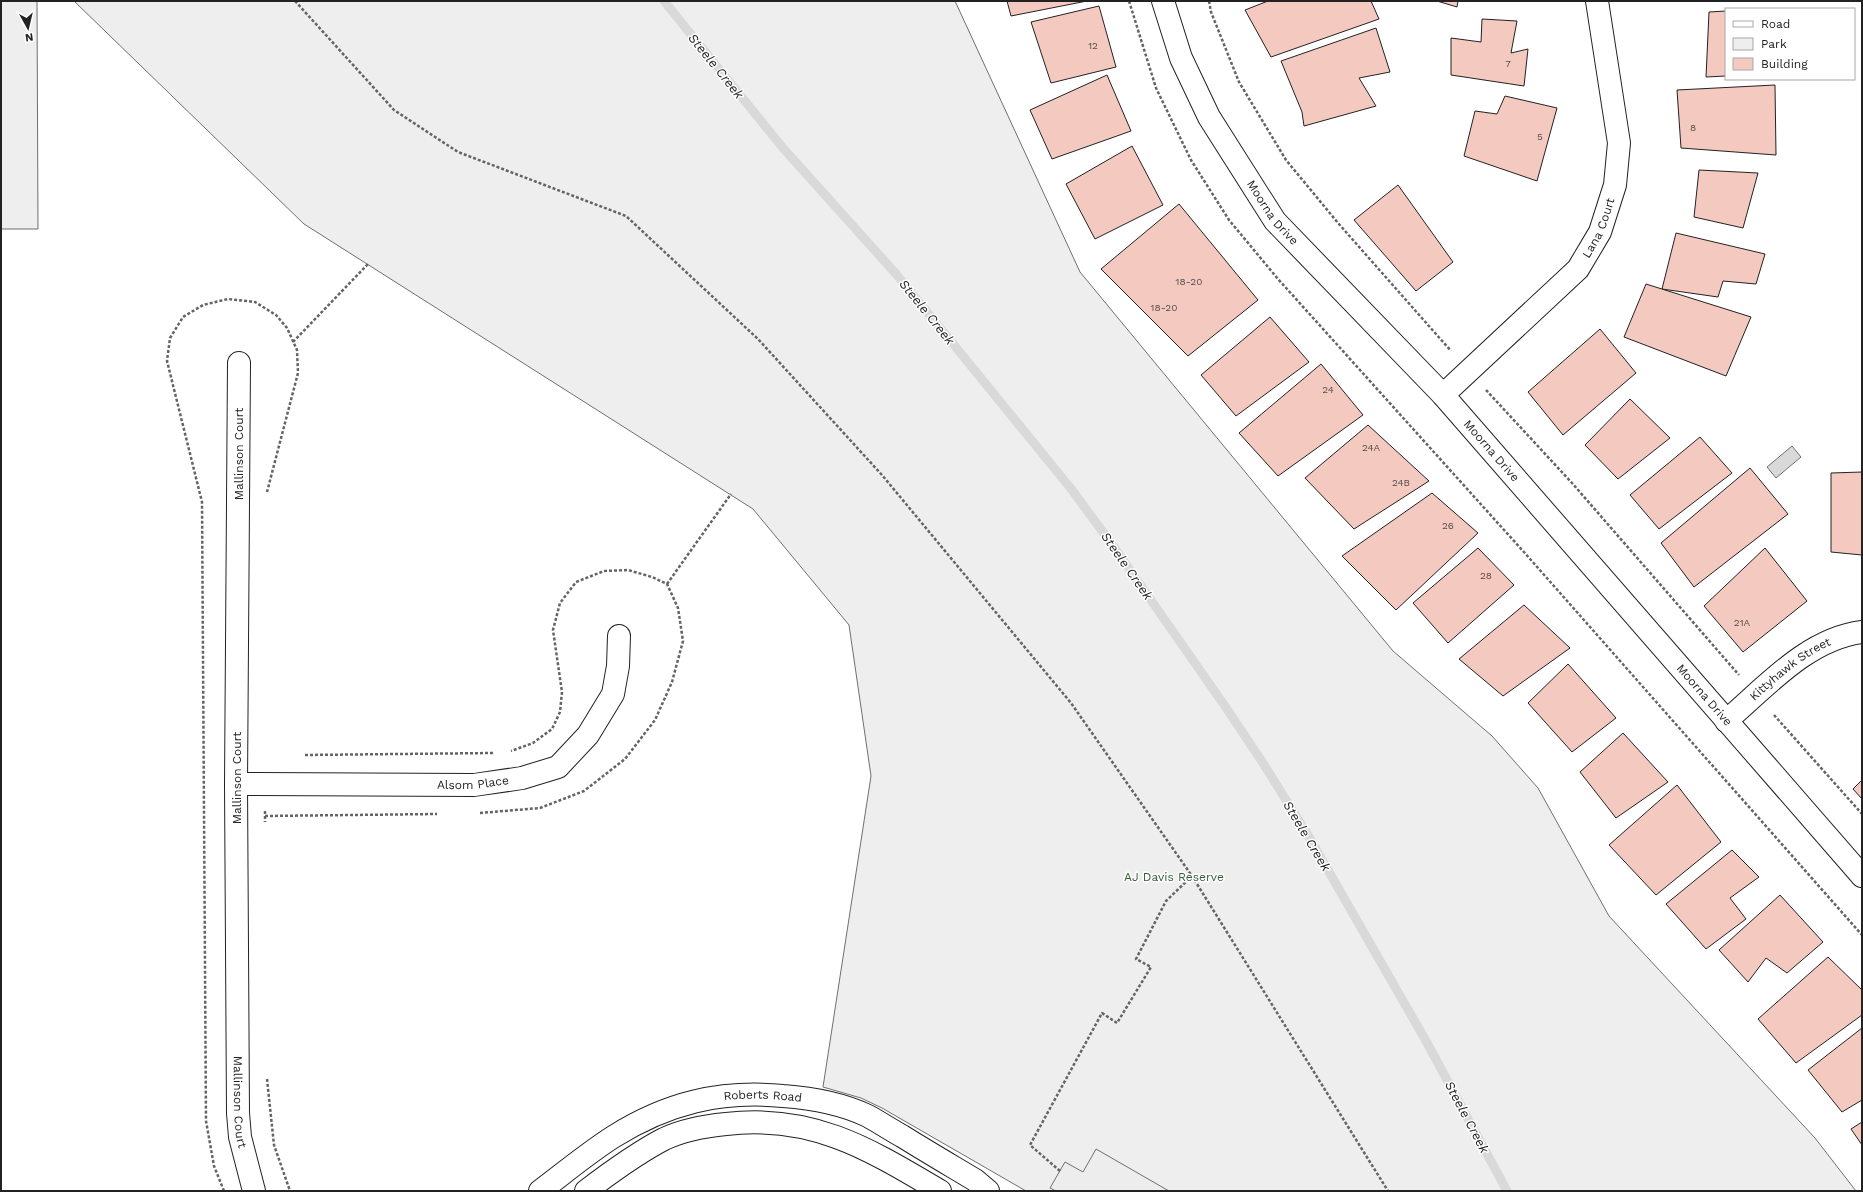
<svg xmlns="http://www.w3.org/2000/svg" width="1863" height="1192" viewBox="0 0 1863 1192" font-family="'Work Sans',sans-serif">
  <rect width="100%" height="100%" fill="#fff"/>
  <!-- green -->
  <g fill="#eee" stroke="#6f6f6f">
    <polygon points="1,1 37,1 38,229 1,229"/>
    <polygon points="74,1 955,1 1080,272 1393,651 1492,736 1538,788 1609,916 1815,1138 1856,1191 1026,1191 882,1108 861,1098 823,1087 871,776 849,625 753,509 304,224"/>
  </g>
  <!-- parking -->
  <polygon fill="#ededed" stroke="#6f6f6f" points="1096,1149 1169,1191 1056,1191 1050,1188 1065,1162 1083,1172"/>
  <!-- water -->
  <polygon fill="#d9d9d9" stroke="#6f6f6f" points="1792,446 1801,457 1776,478 1767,467"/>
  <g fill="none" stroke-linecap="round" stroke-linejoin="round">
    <!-- stream -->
    <polyline stroke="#d9d9d9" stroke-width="9" points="664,1 783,148 897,275 1072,490 1116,550 1227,709 1263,763 1309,837 1426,1041 1507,1191"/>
  </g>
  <!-- building -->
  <g fill="#f3c9c0" stroke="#222">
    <polygon points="1007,1 1087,1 1011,16"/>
    <polygon points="1268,1 1371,1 1379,19 1271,57 1245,10"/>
    <polygon points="1437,1 1458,1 1457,7"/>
    <polygon points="1099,6 1116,67 1051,83 1031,22"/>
    <polygon points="1726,11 1726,76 1706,77 1709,12"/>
    <polygon points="1482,19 1517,21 1511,53 1528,49 1524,86 1451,75 1451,38 1481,42"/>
    <polygon points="1376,28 1390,72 1359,78 1376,106 1304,126 1302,112 1281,61"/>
    <polygon points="1107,75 1131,131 1052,159 1030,110"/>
    <polygon points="1775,85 1776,155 1681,148 1677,90"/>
    <polygon points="1505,96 1557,108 1537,181 1464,156 1475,111 1497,114"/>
    <polygon points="1132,146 1163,205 1095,239 1066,184"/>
    <polygon points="1699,170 1758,173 1743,228 1694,217"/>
    <polygon points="1398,185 1453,262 1416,291 1354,220"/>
    <polygon points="1179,204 1258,300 1188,356 1101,269"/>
    <polygon points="1676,233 1765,254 1756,284 1723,281 1718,297 1662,289"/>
    <polygon points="1646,284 1751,317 1726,376 1624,337"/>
    <polygon points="1270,317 1309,362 1236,416 1201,375"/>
    <polygon points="1600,329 1636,373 1563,435 1528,392"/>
    <polygon points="1321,364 1363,415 1278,476 1239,433"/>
    <polygon points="1630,399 1670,438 1618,479 1585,445"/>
    <polygon points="1368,425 1429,481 1354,529 1305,478"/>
    <polygon points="1700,437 1732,473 1659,529 1630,495"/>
    <polygon points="1750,468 1788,514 1694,587 1661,543"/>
    <polygon points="1862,472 1862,555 1831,552 1831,473"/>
    <polygon points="1432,493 1478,533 1396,610 1342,556"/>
    <polygon points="1478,548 1514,585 1448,643 1413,603"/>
    <polygon points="1765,548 1807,601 1743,652 1704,606"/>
    <polygon points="1524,605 1570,648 1503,696 1459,659"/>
    <polygon points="1568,664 1616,718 1572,752 1528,703"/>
    <polygon points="1623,733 1668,782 1616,818 1580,772"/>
    <polygon points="1862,780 1862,799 1853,789"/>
    <polygon points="1677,785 1721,842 1656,895 1609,845"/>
    <polygon points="1732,850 1759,877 1730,898 1746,919 1706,949 1666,904"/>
    <polygon points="1780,895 1823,942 1787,973 1766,958 1748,982 1719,950"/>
    <polygon points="1828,957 1862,990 1862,1015 1796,1063 1758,1019"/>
    <polygon points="1862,1028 1862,1100 1842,1112 1808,1070"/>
    <polygon points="1862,1122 1862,1145 1851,1129"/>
  </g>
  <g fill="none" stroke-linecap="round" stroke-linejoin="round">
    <defs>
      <g id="minor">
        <path id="s1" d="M1163,1l18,57 28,59 66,104 168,174 419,481"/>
        <path id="s2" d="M239,363l-3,421 2,329 2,24 14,54"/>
        <path id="s3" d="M1443,395l135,-126 22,-37 15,-47 4,-42 -22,-142"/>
        <path id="s4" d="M1726,721c40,-34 81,-82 136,-89"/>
        <path id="s5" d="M236,784l238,1 48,-7 36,-11 30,-32 25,-41 5,-28 1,-30"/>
        <path id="s6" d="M540,1191c24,-18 48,-38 73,-54 54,-34 107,-47 170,-41 28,2 60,8 85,20 11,6 23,14 34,20 24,15 48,29 73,44l13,11"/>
        <path d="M586,1191c25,-19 51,-38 78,-52 19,-9 41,-13 62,-15 87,-10 143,25 214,67"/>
      </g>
    </defs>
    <!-- minor casing -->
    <use href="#minor" stroke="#222" stroke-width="24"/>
    <!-- path -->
    <g stroke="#646464" stroke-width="2.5" stroke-dasharray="3 2" stroke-linecap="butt">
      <polyline points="295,1 394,110 458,152 626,216 758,339 882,475 1071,703 1192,876 1388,1191"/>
      <polyline points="1129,1 1156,88 1191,160 1229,220 1278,279 1523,551 1862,935"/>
      <polyline points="1209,1 1211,12 1239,82 1286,160 1338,223 1451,351"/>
      <polyline points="293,342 368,264"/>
      <polyline points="1486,390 1572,483 1739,675"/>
      <polyline points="667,584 731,494"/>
      <polyline points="1774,715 1862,814"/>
      <polyline points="305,755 494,753"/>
      <polyline points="265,811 265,822"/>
      <polyline points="480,813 540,808 584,791 625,759 655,720 672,682 683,641 678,608 667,584 652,577 628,570 604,571 576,582 560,603 553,630 562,692 560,712 552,729 533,743 511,751"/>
      <polyline points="265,816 437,814"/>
      <polyline points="267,1079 274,1145 290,1191"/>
      <polyline points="1060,1171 1030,1145 1102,1013 1117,1023 1151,967 1136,959 1166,901 1192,876"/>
      <polyline points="224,1191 214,1166 206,1121 202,502 167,361 170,338 183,317 203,305 228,299 255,302 276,315 287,328 297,350 298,373 267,492"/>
    </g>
    <!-- minor -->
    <use href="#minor" stroke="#fff" stroke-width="22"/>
  </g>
  <g text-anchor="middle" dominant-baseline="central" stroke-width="3" stroke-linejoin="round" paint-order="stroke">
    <!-- number labels -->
    <g font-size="10" fill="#564c4a">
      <text x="1093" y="45">12</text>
      <text x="1508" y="63">7</text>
      <text x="1693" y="127">8</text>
      <text x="1540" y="136">5</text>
      <text x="1189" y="281">18-20</text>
      <text x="1164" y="307">18-20</text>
      <text x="1328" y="389">24</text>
      <text x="1371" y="447">24A</text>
      <text x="1401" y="482">24B</text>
      <text x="1448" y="525">26</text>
      <text x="1486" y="575">28</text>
      <text x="1742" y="622">21A</text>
    </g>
    <!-- street labels -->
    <g font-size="12" fill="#222" stroke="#fff">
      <text stroke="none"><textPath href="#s1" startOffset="240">Moorna Drive</textPath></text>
      <text stroke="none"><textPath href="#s3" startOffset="231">Lana Court</textPath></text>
      <text stroke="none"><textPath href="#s1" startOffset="564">Moorna Drive</textPath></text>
      <text transform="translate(239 454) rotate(-90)">Mallinson Court</text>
      <text stroke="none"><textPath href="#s4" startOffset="83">Kittyhawk Street</textPath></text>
      <text stroke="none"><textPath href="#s1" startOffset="888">Moorna Drive</textPath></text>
      <text transform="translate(237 778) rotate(-90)">Mallinson Court</text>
      <text stroke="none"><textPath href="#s5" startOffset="237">Alsom Place</textPath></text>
      <text stroke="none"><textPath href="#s6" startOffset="249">Roberts Road</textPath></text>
      <text stroke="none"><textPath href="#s2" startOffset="739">Mallinson Court</textPath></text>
    </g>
    <!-- park labels -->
    <g font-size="12" fill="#2f5e38" stroke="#fff">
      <text x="1174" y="877">AJ Davis Reserve</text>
    </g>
    <!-- water labels -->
    <g font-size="13" font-style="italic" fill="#222" stroke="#fff">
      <text transform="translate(716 66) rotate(51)">Steele Creek</text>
      <text transform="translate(927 312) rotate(51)">Steele Creek</text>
      <text transform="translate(1127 566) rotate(55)">Steele Creek</text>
      <text transform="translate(1307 836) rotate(59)">Steele Creek</text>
      <text transform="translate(1467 1117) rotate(62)">Steele Creek</text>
    </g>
  </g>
  <!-- border -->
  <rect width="1863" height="1192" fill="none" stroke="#222222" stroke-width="4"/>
  <!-- legend -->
  <rect x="1725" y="8" width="130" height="72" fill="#ffffff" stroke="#a7a7a7"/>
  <rect x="1733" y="21" width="20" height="6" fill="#ffffff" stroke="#a7a7a7"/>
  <text x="1761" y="28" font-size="12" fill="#222222">Road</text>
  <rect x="1733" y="38" width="20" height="12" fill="#eeeeee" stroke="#a7a7a7"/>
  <text x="1761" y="48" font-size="12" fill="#222222">Park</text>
  <rect x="1733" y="58" width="20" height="12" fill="#f3c9c0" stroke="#a7a7a7"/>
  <text x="1761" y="68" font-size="12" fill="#222222">Building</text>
  <!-- north arrow -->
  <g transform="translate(28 28) rotate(172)" stroke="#ffffff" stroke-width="3" paint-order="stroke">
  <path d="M0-3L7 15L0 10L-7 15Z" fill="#222222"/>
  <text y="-6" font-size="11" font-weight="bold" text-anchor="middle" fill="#222222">N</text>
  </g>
</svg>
